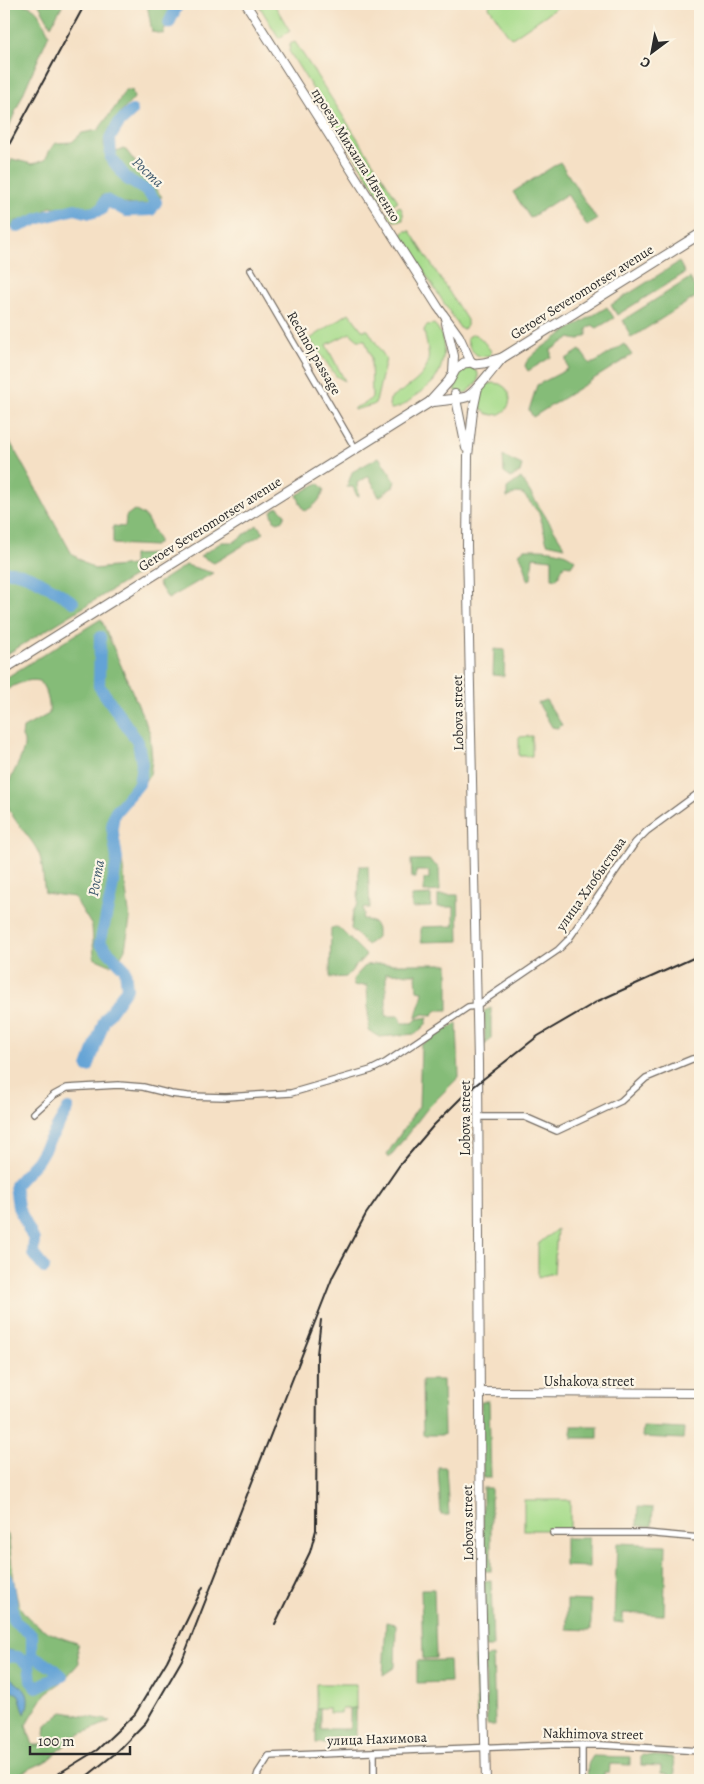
<svg xmlns="http://www.w3.org/2000/svg" width="704" height="1784" viewBox="0 0 704 1784" font-family="Alegreya,serif">
  <rect width="100%" height="100%" fill="#fcf5e5"/>
  <filter id="ink" filterUnits="userSpaceOnUse"><feTurbulence type="fractalNoise" baseFrequency=".02" numOctaves="2"/><feDisplacementMap in="SourceGraphic" scale="10" xChannelSelector="R" yChannelSelector="G"/><feConvolveMatrix kernelMatrix="1 2 1 2 8 2 1 2 1" color-interpolation-filters="sRGB"/></filter>
  <filter id="wash" filterUnits="userSpaceOnUse"><feTurbulence type="fractalNoise" baseFrequency=".0096" numOctaves="4" result="noise"/><feDisplacementMap in="SourceGraphic" scale="20" xChannelSelector="R" yChannelSelector="G"/><feGaussianBlur stdDeviation="1.12" result="paint"/><feColorMatrix in="noise" values="0 0 0 0 0 0 0 0 0 0 0 0 0 0 0 0 0 1.4 0 .05"/><feComposite in="paint" operator="in"/></filter>
  <g filter="url(#wash)">
    <rect width="100%" height="100%" fill="#f5e0c5"/>
    <!-- green -->
    <g fill="#a7dc8c" stroke="#69845c">
      <polygon points="258,4 274,4 290,31 279,38"/>
      <polygon points="490,4 562,4 512,38 509,36 489,7"/>
      <polygon points="295,42 398,201 387,208 289,51 290,44"/>
      <polygon points="400,206 403,213 403,220 394,221 388,213"/>
      <polygon points="405,231 410,231 467,320 467,326 464,329 460,328 408,247 401,236"/>
      <polygon points="349,313 362,330 368,330 386,359 376,402 373,405 354,410 354,408 366,403 372,397 371,357 365,340 358,340 350,333 326,345 345,381 336,376 310,339"/>
      <path d="M434,324c15,14 11,43 -1,58 -5,5 -13,10 -19,15 -7,6 -14,11 -23,12l-2,-4 1,-6c13,-10 35,-19 38,-38 2,-9 -3,-22 -4,-31l3,-5z"/>
      <path d="M473,334c8,2 13,11 18,17l-1,4c-13,6 -21,-6 -23,-17z"/>
      <path d="M468,366l4,1 6,6v8c-3,3 -7,9 -11,11 -12,8 -17,-11 -9,-19 2,-3 7,-5 10,-7z"/>
      <circle cx="494" cy="399" r="16"/>
      <polygon points="532,736 532,756 519,756 519,737"/>
      <polygon points="557,1229 554,1273 538,1277 538,1244"/>
      <rect x="524" y="1500" width="46" height="30"/>
      <polygon points="316,1684 356,1684 356,1708 342,1709 341,1713 329,1713 329,1708 316,1708"/>
    </g>
    <!-- forest -->
    <g fill="#85bc78" stroke="#587452">
      <path d="M13,4c26,0 25,9 36,30l-45,104v-119z"/>
      <polygon points="39,4 63,4 51,26 39,5"/>
      <polygon points="147,4 173,4 163,34 152,32"/>
      <path d="M125,90h7l2,8c-8,10 -44,44 -24,55l12,-4 4,1 36,47 -16,1 5,5c-22,5 -29,0 -49,-8l-4,12 -10,1 -9,-3 -14,4 -15,-2 -16,11 -18,3 -12,15v-57l8,-20 20,5 13,-4 5,-10 6,-7 16,-1 10,-9 16,-3 18,-24z"/>
      <polygon points="560,162 597,220 587,226 567,194 530,218 513,192"/>
      <polygon points="679,262 685,273 617,315 611,305"/>
      <polygon points="690,278 699,295 631,338 623,320"/>
      <path d="M607,307l7,11 -17,10 -5,-3 -5,4v6l-9,5 -9,-2 -18,12v7l-23,14 -3,-5c1,-14 68,-50 82,-59z"/>
      <polygon points="624,344 632,355 533,417 529,410 537,385 568,369 566,359 580,350 590,364 596,362"/>
      <path d="M4,431l68,123 22,15 39,-4v-10l21,-1c4,4 3,7 0,10l-150,92v-16l2,-3v-7l-2,-3z"/>
      <polygon points="503,456 522,465 520,472 511,478 504,473"/>
      <polygon points="379,457 395,481 393,487 379,497 369,476 357,483 359,496 357,496 353,487 347,487 352,472"/>
      <polygon points="521,478 565,547 547,543 539,513 523,494 516,493 507,498 507,488"/>
      <path d="M318,483l6,6c-3,11 -9,17 -19,22l-4,-6 -4,-10z"/>
      <polygon points="278,507 285,514 283,520 278,522 274,520 271,511"/>
      <polygon points="134,510 145,516 158,539 158,543 154,546 113,544 113,526 125,527 126,516"/>
      <polygon points="257,525 264,533 214,563 200,556 222,542 234,542"/>
      <path d="M524,549c17,0 38,-1 51,11l-4,6 -7,-1 -7,14 -5,-1v-19l-19,-2 -2,22 -3,1 -3,-13 -6,-14z"/>
      <polygon points="186,565 213,573 168,599 158,583"/>
      <path d="M101,619l49,114 2,27 -2,15 -34,41 14,104 -5,29 -5,9 -10,7 -16,-7 -2,-32 -18,-29 -29,-4c-2,-11 -2,-30 -6,-39 -8,-19 -30,-34 -33,-56 -2,-18 26,-48 16,-61l1,-9 26,-14c1,-13 -2,-22 -9,-33 -14,-3 -24,4 -36,10v-12z"/>
      <polygon points="494,649 505,650 504,676 493,675"/>
      <polygon points="546,700 562,725 557,728 552,727 538,703"/>
      <polygon points="411,860 429,860 439,868 440,891 424,892 424,879 429,879 429,871 416,871 416,878 412,878"/>
      <polygon points="359,866 368,866 370,908 363,908 364,915 362,918 374,923 377,929 377,937 367,945 351,929 353,911 358,904"/>
      <polygon points="431,895 431,907 412,908 412,896"/>
      <polygon points="438,895 458,895 459,941 421,942 421,927 454,926 454,907 438,907"/>
      <polygon points="331,928 339,928 366,955 346,977 330,978"/>
      <path d="M375,964h73v46h-11l-5,5 -9,-1 -7,4c1,-10 6,-16 7,-27l-6,-1 -1,-16 -30,-1v43h14l2,7h11l4,-4 11,-2 -2,7 -10,10 -37,3 -10,-6 -2,-46 -13,1 -1,-7 13,-14z"/>
      <polygon points="491,1008 491,1038 485,1045 484,1011"/>
      <polygon points="457,1023 459,1077 427,1109 389,1158 387,1154 419,1106 421,1045"/>
      <polygon points="422,1380 443,1380 444,1435 423,1435"/>
      <polygon points="481,1401 489,1401 491,1478 483,1478"/>
      <rect x="572" y="1426" width="26" height="12"/>
      <polygon points="643,1427 684,1429 683,1439 642,1437"/>
      <polygon points="438,1467 446,1467 449,1515 441,1515"/>
      <rect x="483" y="1488" width="8" height="83"/>
      <polygon points="638,1507 653,1508 652,1526 637,1526"/>
      <path d="M4,1533l4,2c2,12 7,65 12,72 13,21 35,29 57,36l2,20 -17,19 -16,11 -20,32 7,20h11l2,-20 17,-13 48,9 -37,16 -25,23 -44,20h-1z"/>
      <polygon points="565,1538 589,1538 589,1567 565,1566"/>
      <polygon points="617,1543 666,1545 664,1615 623,1613 623,1623 614,1622"/>
      <polygon points="491,1580 493,1647 485,1647 483,1581"/>
      <polygon points="421,1589 434,1589 436,1658 423,1659"/>
      <polygon points="567,1600 591,1601 591,1630 567,1629"/>
      <polygon points="386,1622 396,1624 395,1667 383,1675"/>
      <polygon points="493,1656 495,1725 487,1725 485,1657"/>
      <polygon points="475,1657 480,1657 483,1725 477,1725"/>
      <polygon points="449,1660 450,1682 417,1683 417,1661"/>
      <polygon points="316,1708 320,1708 320,1729 350,1729 350,1709 356,1708 356,1743 316,1743"/>
      <polygon points="641,1755 672,1757 675,1770 674,1780 668,1780 668,1774 661,1773 661,1766 641,1765"/>
      <polygon points="593,1756 630,1757 630,1765 610,1764 609,1772 604,1772 604,1780 587,1780 588,1764"/>
    </g>
    <!-- water -->
    <g fill="#63a3d6" stroke="#476780">
      <polygon points="9,1650 23,1654 29,1665 15,1660 6,1661 4,1665 4,1651"/>
      <path d="M4,1670c11,18 32,16 21,44l-6,-19 -15,-10z"/>
    </g>
    <g fill="none" stroke-linecap="round" stroke-linejoin="round">
      <!-- river -->
      <g stroke="#63a3d6" stroke-width="12">
        <polyline points="169,23 178,4"/>
        <polyline points="18,227 40,218 75,209 90,213 101,210 106,200 126,211 151,210 156,202 147,191 127,179 111,158 110,138 119,123 132,111"/>
        <path d="M4,572c20,-3 52,19 69,30"/>
        <polyline points="88,1067 104,1021 127,988 125,969 100,943 111,895 117,859 112,827 114,814 139,784 142,764 138,742 99,686 100,637"/>
        <polyline points="44,1268 33,1254 34,1240 18,1207 15,1185 37,1161 68,1109"/>
        <path d="M4,1577l4,3 6,41 18,14v20l22,14 8,7c-10,3 -17,7 -25,11l-6,-6 -2,-16 -11,-8 -14,-1"/>
      </g>
    </g>
  </g>
  <g filter="url(#ink)">
    <g fill="none" stroke-linecap="round" stroke-linejoin="round">
      <defs>
        <g id="street">
          <polyline points="251,270 355,448"/>
          <polyline points="34,1113 54,1095 67,1088 118,1085 143,1087 171,1094 188,1096 225,1097 291,1093 371,1070 385,1063 468,1007 476,1006 558,950 568,940 635,843 647,831 700,792"/>
          <polyline points="478,1117 525,1117 557,1131 621,1101 646,1078 692,1059 700,1058"/>
          <polyline points="553,1533 645,1533 700,1538"/>
          <polyline points="374,1752 374,1780"/>
          <polyline points="256,1780 258,1773 269,1756 550,1745 602,1745 700,1751"/>
          <polyline points="582,1780 582,1745"/>
        </g>
        <g id="secondary">
          <polyline points="246,4 438,307 459,336 471,362"/>
          <polyline points="446,323 454,356 453,373"/>
          <polyline points="478,387 473,411 468,456 467,545 478,1063 481,1577 486,1780"/>
          <polyline points="455,394 466,448"/>
          <polyline points="479,1392 700,1393"/>
        </g>
        <g id="primary">
          <path d="M430,402c11,-2 25,-2 36,-5 9,-3 28,-30 36,-39l198,-124"/>
          <polyline points="4,669 430,402 449,381 455,370 464,363 471,362 475,364 484,363 502,358"/>
        </g>
      </defs>
      <!-- street casing -->
      <use href="#street" stroke="#726a61" stroke-width="8"/>
      <!-- secondary casing -->
      <use href="#secondary" stroke="#726a61" stroke-width="10"/>
      <!-- primary casing -->
      <use href="#primary" stroke="#726a61" stroke-width="11"/>
      <!-- street -->
      <use href="#street" stroke="#fff" stroke-width="5.5"/>
      <!-- secondary -->
      <use href="#secondary" stroke="#fff" stroke-width="8"/>
      <!-- primary -->
      <use href="#primary" stroke="#fff" stroke-width="9"/>
      <!-- rail -->
      <g stroke="#2b2b2b" stroke-width="2">
        <polyline points="4,154 85,4"/>
        <polyline points="275,1624 310,1552 316,1530 317,1354 321,1320"/>
        <polyline points="45,1780 53,1777 97,1750 135,1714 167,1661 203,1587"/>
        <polyline points="82,1780 117,1752 146,1722 183,1658 333,1276 366,1214 399,1166 434,1125 468,1091 538,1036 598,1001 700,955"/>
      </g>
    </g>
  </g>
  <g text-anchor="middle" dominant-baseline="central" stroke-width="4.5" stroke-linejoin="round" paint-order="stroke">
    <!-- street labels -->
    <g font-size="14" fill="#2b2b2b" stroke="#fcf5e5">
      <text transform="translate(356 155) rotate(58)">проезд Михаила Ивченко</text>
      <text transform="translate(582 292) rotate(-32)">Geroev Severomorsev avenue</text>
      <text transform="translate(314 353) rotate(60)">Rechnoj passage</text>
      <text transform="translate(210 524) rotate(-32)">Geroev Severomorsev avenue</text>
      <text transform="translate(458 713) rotate(-91)">Lobova street</text>
      <text transform="translate(591 884) rotate(-55)">улица Хлобыстова</text>
      <text transform="translate(465 1118) rotate(-90)">Lobova street</text>
      <text x="589" y="1381">Ushakova street</text>
      <text transform="translate(468 1523) rotate(-91)">Lobova street</text>
      <text transform="translate(593 1734) rotate(1)">Nakhimova street</text>
      <text transform="translate(377 1739) rotate(-2)">улица Нахимова</text>
    </g>
    <!-- water labels -->
    <g font-size="15" font-style="italic" fill="#415b6f" stroke="#fcf5e5">
      <text transform="translate(148 172) rotate(43)">Роста</text>
      <text transform="translate(96 878) rotate(-80)">Роста</text>
    </g>
  </g>
  <!-- margin -->
  <rect width="704" height="1784" fill="none" stroke="#fcf5e5" stroke-width="20"/>
  <!-- north arrow -->
  <g transform="translate(652 52) rotate(212)" stroke="#fcf5e5" stroke-width="4" paint-order="stroke">
  <path d="M0-4L9 19L0 12L-9 19Z" fill="#2b2b2b"/>
  <text y="-8" font-size="14" font-weight="bold" text-anchor="middle" fill="#2b2b2b">С</text>
  </g>
  <!-- scale -->
  <path d="M30 1746v8h100v-8" fill="none" stroke="#2b2b2b" stroke-width="2.5"/>
  <text x="38" y="1746" font-size="15" fill="#2b2b2b" stroke="#fcf5e5" stroke-width="4" paint-order="stroke">100 m</text>
</svg>
